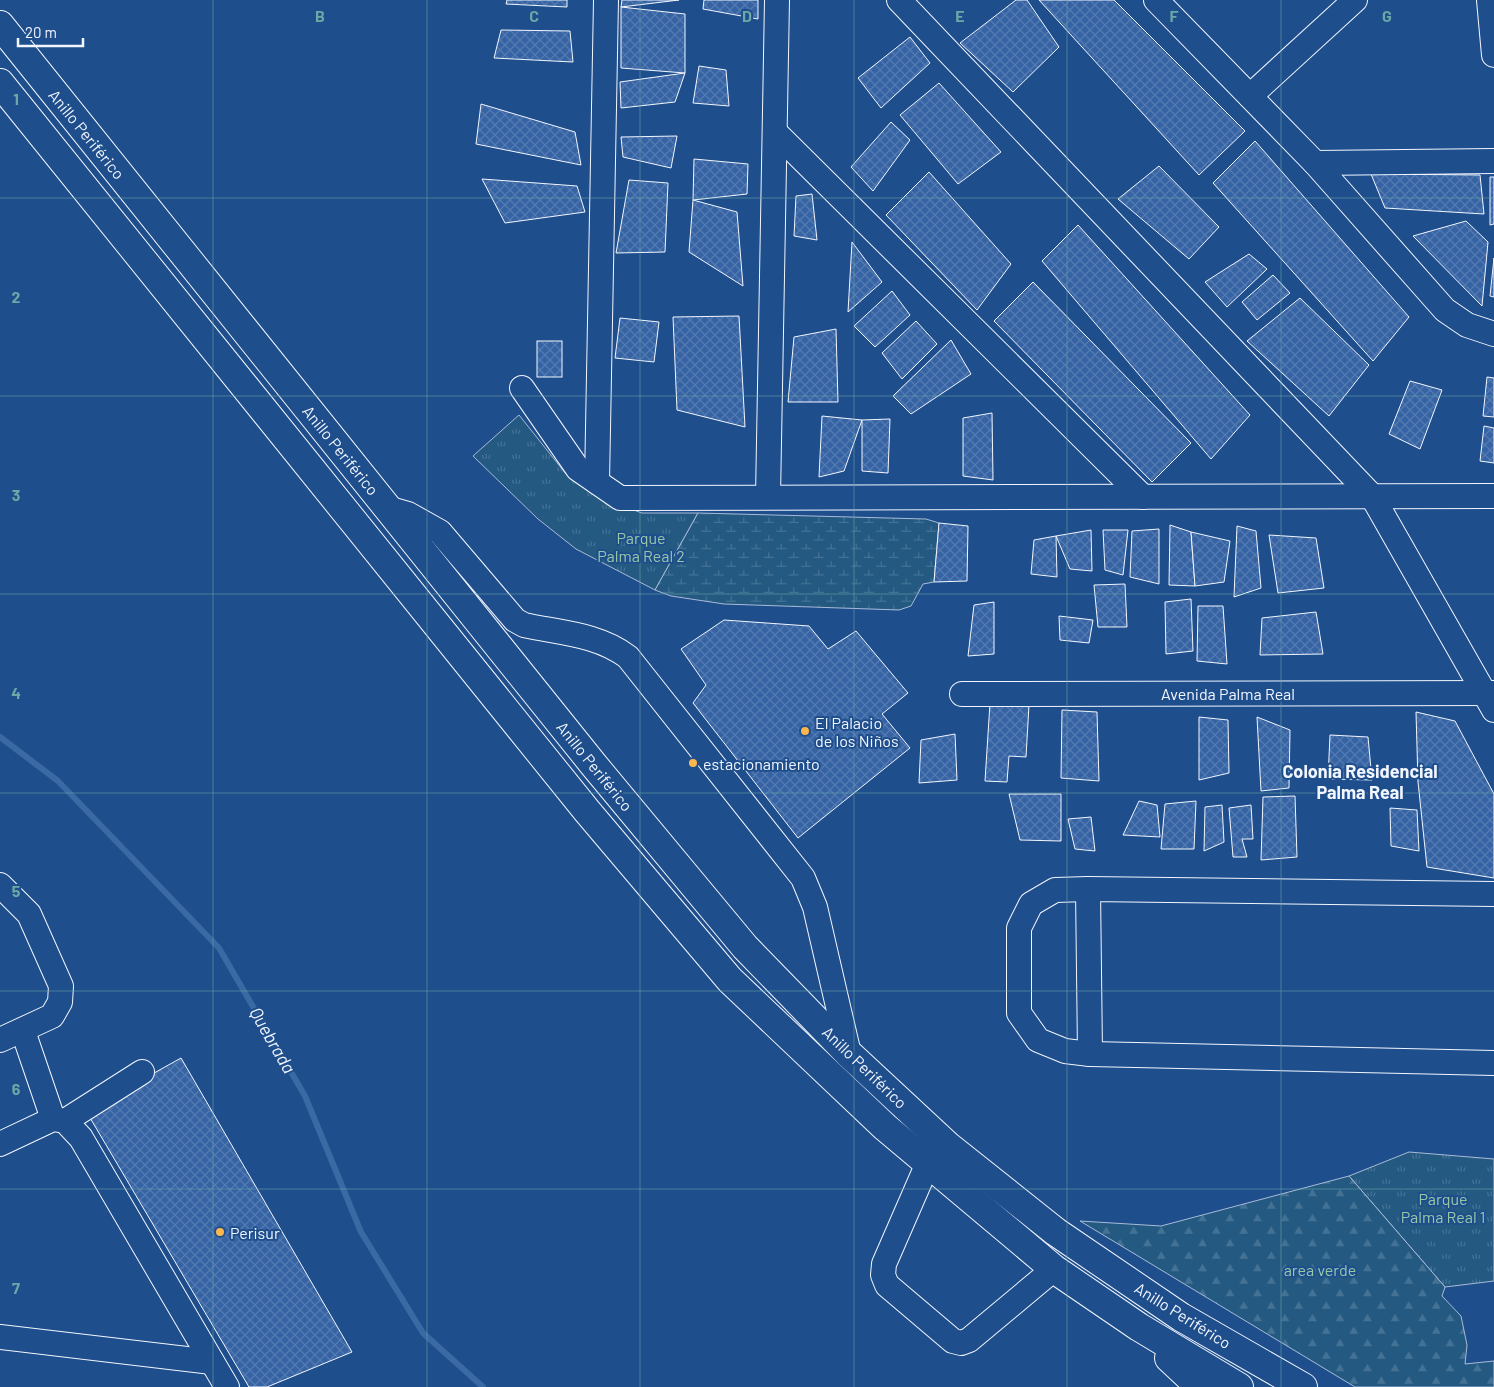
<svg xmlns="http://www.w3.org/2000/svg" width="1494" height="1387" viewBox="0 0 1494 1387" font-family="Barlow,sans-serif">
  <defs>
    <pattern id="grass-tufts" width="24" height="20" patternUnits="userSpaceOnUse" patternTransform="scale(1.25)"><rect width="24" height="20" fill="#245a82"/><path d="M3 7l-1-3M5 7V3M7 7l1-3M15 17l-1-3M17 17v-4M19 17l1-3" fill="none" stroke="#447295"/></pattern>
    <pattern id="forest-firs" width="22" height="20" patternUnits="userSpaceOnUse" patternTransform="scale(1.25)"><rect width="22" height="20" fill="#245a82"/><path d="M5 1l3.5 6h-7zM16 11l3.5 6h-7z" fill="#447295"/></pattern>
    <pattern id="wetland-marsh" width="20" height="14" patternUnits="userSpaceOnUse" patternTransform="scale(1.25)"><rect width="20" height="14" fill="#245a82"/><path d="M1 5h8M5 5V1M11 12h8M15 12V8" fill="none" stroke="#447295"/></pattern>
    <pattern id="building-cross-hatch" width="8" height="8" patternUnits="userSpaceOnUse" patternTransform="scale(1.25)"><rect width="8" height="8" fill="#3563a3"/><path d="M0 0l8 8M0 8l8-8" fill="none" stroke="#537ab1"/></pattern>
  </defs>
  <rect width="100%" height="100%" fill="#1f4e8c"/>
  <!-- grass -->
  <g fill="url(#grass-tufts)" stroke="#a8bbd7">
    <polygon points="519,415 566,474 606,500 642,513 698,513 655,590 576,549 538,519 473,456"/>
    <polygon points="1409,1152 1494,1159 1494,1281 1445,1287 1349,1176"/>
  </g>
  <!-- forest -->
  <polygon fill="url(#forest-firs)" stroke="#a8bbd7" points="1349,1176 1445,1287 1442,1296 1461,1316 1467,1345 1465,1364 1494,1361 1494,1387 1355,1387 1080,1221 1161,1226"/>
  <!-- wetland -->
  <polygon fill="url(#wetland-marsh)" stroke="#a8bbd7" points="698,513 926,519 939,523 934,582 923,584 911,606 899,610 724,604 671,596 655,590"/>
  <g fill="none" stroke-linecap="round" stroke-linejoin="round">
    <!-- stream -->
    <polyline stroke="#3b69a3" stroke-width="6" points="0,737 58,781 219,948 305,1096 361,1232 423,1333 483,1387"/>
  </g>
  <!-- building -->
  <g fill="url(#building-cross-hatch)" stroke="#f2f6ff">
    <polygon points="507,0 567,0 567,7 506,4"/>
    <polygon points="622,0 679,0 621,7"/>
    <polygon points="704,0 758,0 758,19 703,9"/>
    <polygon points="1016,0 1027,0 1059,47 1013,92 960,43"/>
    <polygon points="1039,0 1114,0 1245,131 1199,175"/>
    <polygon points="621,7 685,14 685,73 621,68"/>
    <polygon points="501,30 570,31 573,62 494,58"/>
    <polygon points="910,37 930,63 881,108 858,78"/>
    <polygon points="699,66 726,70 729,106 693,103"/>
    <polygon points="685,73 675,102 621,108 620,82"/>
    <polygon points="939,83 1001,152 958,184 900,115"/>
    <polygon points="481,104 575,132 581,165 476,144"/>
    <polygon points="891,122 910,140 873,191 851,167"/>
    <polygon points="677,136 671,168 623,157 621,137"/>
    <polygon points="1255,141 1409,317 1373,361 1213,183"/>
    <polygon points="694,159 748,164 747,194 693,200"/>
    <polygon points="1159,166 1219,227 1189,259 1118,199"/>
    <polygon points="929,172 1011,264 977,310 886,215"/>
    <polygon points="1371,174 1480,175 1484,214 1385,208"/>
    <polygon points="1490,177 1494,177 1494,224 1490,225"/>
    <polygon points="482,179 577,186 585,212 505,223"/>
    <polygon points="629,180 668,183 665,252 616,253"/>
    <polygon points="812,194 817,240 794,236 796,196"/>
    <polygon points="693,200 737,212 743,286 689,252"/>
    <polygon points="1466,221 1488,242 1482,306 1413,236"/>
    <polygon points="1078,225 1250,415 1211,459 1042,261"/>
    <polygon points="852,242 882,282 848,312"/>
    <polygon points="1249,254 1267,269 1227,307 1205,282"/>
    <polygon points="1494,258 1494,297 1490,296"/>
    <polygon points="1273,275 1290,293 1257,320 1242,302"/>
    <polygon points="1033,282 1191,443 1152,482 994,321"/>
    <polygon points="892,291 910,315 875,347 854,326"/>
    <polygon points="1300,298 1369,365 1329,416 1247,341"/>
    <polygon points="739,316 745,427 677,410 673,317"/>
    <polygon points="620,318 659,322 654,362 615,358"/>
    <polygon points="916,321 937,344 902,379 882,353"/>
    <polygon points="836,329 838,402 788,402 794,337"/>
    <polygon points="951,340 971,374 911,414 893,396"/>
    <rect x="537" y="341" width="25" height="36"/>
    <polygon points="1487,377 1494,378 1494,417 1483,416"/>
    <polygon points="1410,381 1442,390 1420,449 1389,434"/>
    <polygon points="992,413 993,480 963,476 963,418"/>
    <polygon points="822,416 862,420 844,471 819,477"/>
    <polygon points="890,419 888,473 862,471 862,420"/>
    <polygon points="1484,426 1494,428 1494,463 1480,461"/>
    <polygon points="939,523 968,526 967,581 934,582"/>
    <polygon points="1170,525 1191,532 1195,586 1169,585"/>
    <polygon points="1237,526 1256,531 1261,588 1234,597"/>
    <polygon points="1159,529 1159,584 1130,577 1132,531"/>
    <polygon points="1091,530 1092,571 1070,569 1056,536"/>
    <polygon points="1103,530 1128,530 1123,575 1105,570"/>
    <polygon points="1191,532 1230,541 1224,582 1195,586"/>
    <polygon points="1269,535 1316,538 1324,588 1278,593"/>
    <polygon points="1056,536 1057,577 1031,574 1034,540"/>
    <polygon points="1125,584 1127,627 1098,627 1094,585"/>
    <polygon points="1191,599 1193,651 1166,654 1165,602"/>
    <polygon points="994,602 994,654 968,656 974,605"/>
    <polygon points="1198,606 1223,606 1227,664 1197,661"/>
    <polygon points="1316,612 1323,654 1260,655 1262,618"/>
    <polygon points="1059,616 1093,620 1089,643 1060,640"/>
    <polygon points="724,620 809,626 828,649 856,631 908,693 882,714 910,748 798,838 693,703 706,685 681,649"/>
    <polygon points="990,703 1029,705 1026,757 1009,756 1007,782 985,781"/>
    <polygon points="1062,710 1097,712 1099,781 1061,778"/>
    <polygon points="1416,712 1455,721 1494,794 1494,878 1427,867 1418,782"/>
    <polygon points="1199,717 1228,720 1229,773 1199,780"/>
    <polygon points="1257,717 1290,730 1289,788 1261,791"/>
    <polygon points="955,734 957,780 919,783 921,740"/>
    <polygon points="1330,735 1368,737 1372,780 1328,779"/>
    <polygon points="1009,794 1061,794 1061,841 1020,840"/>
    <polygon points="1295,796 1297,857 1261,860 1263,797"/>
    <polygon points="1139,801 1157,805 1160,837 1123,835"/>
    <polygon points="1196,801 1194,849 1161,849 1165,804"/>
    <polygon points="1222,805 1224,842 1204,851 1205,807"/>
    <polygon points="1251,805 1253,839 1242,839 1247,857 1233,857 1229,808"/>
    <polygon points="1390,808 1417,810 1419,851 1391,846"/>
    <polygon points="1091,817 1095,851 1075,849 1068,819"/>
    <polygon points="181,1058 352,1352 267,1387 249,1387 86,1111"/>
  </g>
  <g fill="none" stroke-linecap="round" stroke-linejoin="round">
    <defs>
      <g id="minor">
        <polyline points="899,0 1372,496 1494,710"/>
        <polyline points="1156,0 1315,163 1445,310 1467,325 1494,334"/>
        <polyline points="1489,0 1494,55"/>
        <polyline points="1250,96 1355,0"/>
        <polyline points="775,132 1143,497"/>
        <polyline points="1315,163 1494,161"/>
        <polyline points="522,388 578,469 620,498 1494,496"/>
        <polyline points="597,482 606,0"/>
        <polyline points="768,497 777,0"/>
        <path d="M387,508l21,6 32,18 75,88 9,5c36,8 74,9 104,32l175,221 12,29 34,147"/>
        <polyline points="962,694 1494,693"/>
        <polyline points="0,885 29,914 61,986 60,1002 52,1016 0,1040"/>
        <polyline points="1088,889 1090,1054"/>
        <polyline points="1494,894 1088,889 1055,890 1031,904 1019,928 1019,1013 1038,1040 1065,1051 1090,1054 1494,1063"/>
        <polyline points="23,1031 53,1119"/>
        <polyline points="65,1121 142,1072"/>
        <polyline points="0,1144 53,1119 65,1121 81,1138 227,1387"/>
        <polyline points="928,1163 884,1264 883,1275 887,1285 953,1341 961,1343 969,1340 1054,1269"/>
        <polyline points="0,1337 212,1362"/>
      </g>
      <g id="highway">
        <polyline points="0,25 593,764 745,947 849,1054 948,1146 1056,1232 1181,1317 1303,1387"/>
        <polyline points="0,83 587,811 730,980 885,1127 1054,1269 1139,1327 1239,1387"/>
        <polyline points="1169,1358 1200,1387"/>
      </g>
    </defs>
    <!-- minor casing -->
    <use href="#minor" stroke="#f2f6ff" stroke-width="26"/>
    <!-- highway casing -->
    <use href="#highway" stroke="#f2f6ff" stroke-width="30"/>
    <!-- minor -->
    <use href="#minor" stroke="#1f4e8c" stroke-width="24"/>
    <!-- highway -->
    <use href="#highway" stroke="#1f4e8c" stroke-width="28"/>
  </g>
  <!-- grid -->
  <path fill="none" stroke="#6aa9a8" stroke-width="1" stroke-opacity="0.55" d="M213,0v1387M427,0v1387M640,0v1387M854,0v1387M1067,0v1387M1281,0v1387M0,198h1494M0,396h1494M0,594h1494M0,793h1494M0,991h1494M0,1189h1494"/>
  <!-- markers -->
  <g fill="#ffb74d" stroke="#1f4e8c" stroke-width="2">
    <circle cx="805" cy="731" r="5"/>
    <circle cx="693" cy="763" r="5"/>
    <circle cx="220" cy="1232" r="5"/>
  </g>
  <g text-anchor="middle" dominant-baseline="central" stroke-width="4" stroke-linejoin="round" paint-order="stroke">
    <!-- street labels -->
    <g font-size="16" fill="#f2f6ff" stroke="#1f4e8c">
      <text transform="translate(87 134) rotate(51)">Anillo Periférico</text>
      <text transform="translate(341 450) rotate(51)">Anillo Periférico</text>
      <text x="1228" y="693">Avenida Palma Real</text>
      <text transform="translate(595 766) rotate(51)">Anillo Periférico</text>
      <text transform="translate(865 1067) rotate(44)">Anillo Periférico</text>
      <text transform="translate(1183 1315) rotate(32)">Anillo Periférico</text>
    </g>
    <!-- park labels -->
    <g font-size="16" fill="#97c8a6" stroke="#1f4e8c">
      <text x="641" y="537">Parque<tspan x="641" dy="18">Palma Real 2</tspan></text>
      <text x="1443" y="1198">Parque<tspan x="1443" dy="18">Palma Real 1</tspan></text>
      <text x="1320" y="1269">area verde</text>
    </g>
    <!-- poi labels -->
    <g font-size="16" fill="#f2f6ff" stroke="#1f4e8c" text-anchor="start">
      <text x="815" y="722">El Palacio<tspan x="815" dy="18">de los Niños</tspan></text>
      <text x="703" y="763">estacionamiento</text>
      <text x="230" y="1232">Perisur</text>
    </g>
    <!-- neighbourhood labels -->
    <g font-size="18" font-weight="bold" fill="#f2f6ff" stroke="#1f4e8c">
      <text x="1360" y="771">Colonia Residencial<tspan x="1360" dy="21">Palma Real</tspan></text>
    </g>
    <!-- water labels -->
    <g font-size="18" font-style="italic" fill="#f2f6ff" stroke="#1f4e8c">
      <text transform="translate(273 1040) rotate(60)">Quebrada</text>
    </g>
  </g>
  <g font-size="16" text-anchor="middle" font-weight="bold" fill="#6aa9a8" stroke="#1f4e8c" stroke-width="4" stroke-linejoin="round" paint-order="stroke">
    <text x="320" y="22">B</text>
    <text x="534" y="22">C</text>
    <text x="747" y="22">D</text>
    <text x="960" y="22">E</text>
    <text x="1174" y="22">F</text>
    <text x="1387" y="22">G</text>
    <text x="16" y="105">1</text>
    <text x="16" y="303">2</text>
    <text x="16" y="501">3</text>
    <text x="16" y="699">4</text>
    <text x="16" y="897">5</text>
    <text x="16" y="1095">6</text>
    <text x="16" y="1294">7</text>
  </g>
  <!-- scale -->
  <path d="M18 38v8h65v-8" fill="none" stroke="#f2f6ff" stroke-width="2.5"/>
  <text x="25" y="38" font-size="15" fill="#f2f6ff" stroke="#1f4e8c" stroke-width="4" paint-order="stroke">20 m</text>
</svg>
